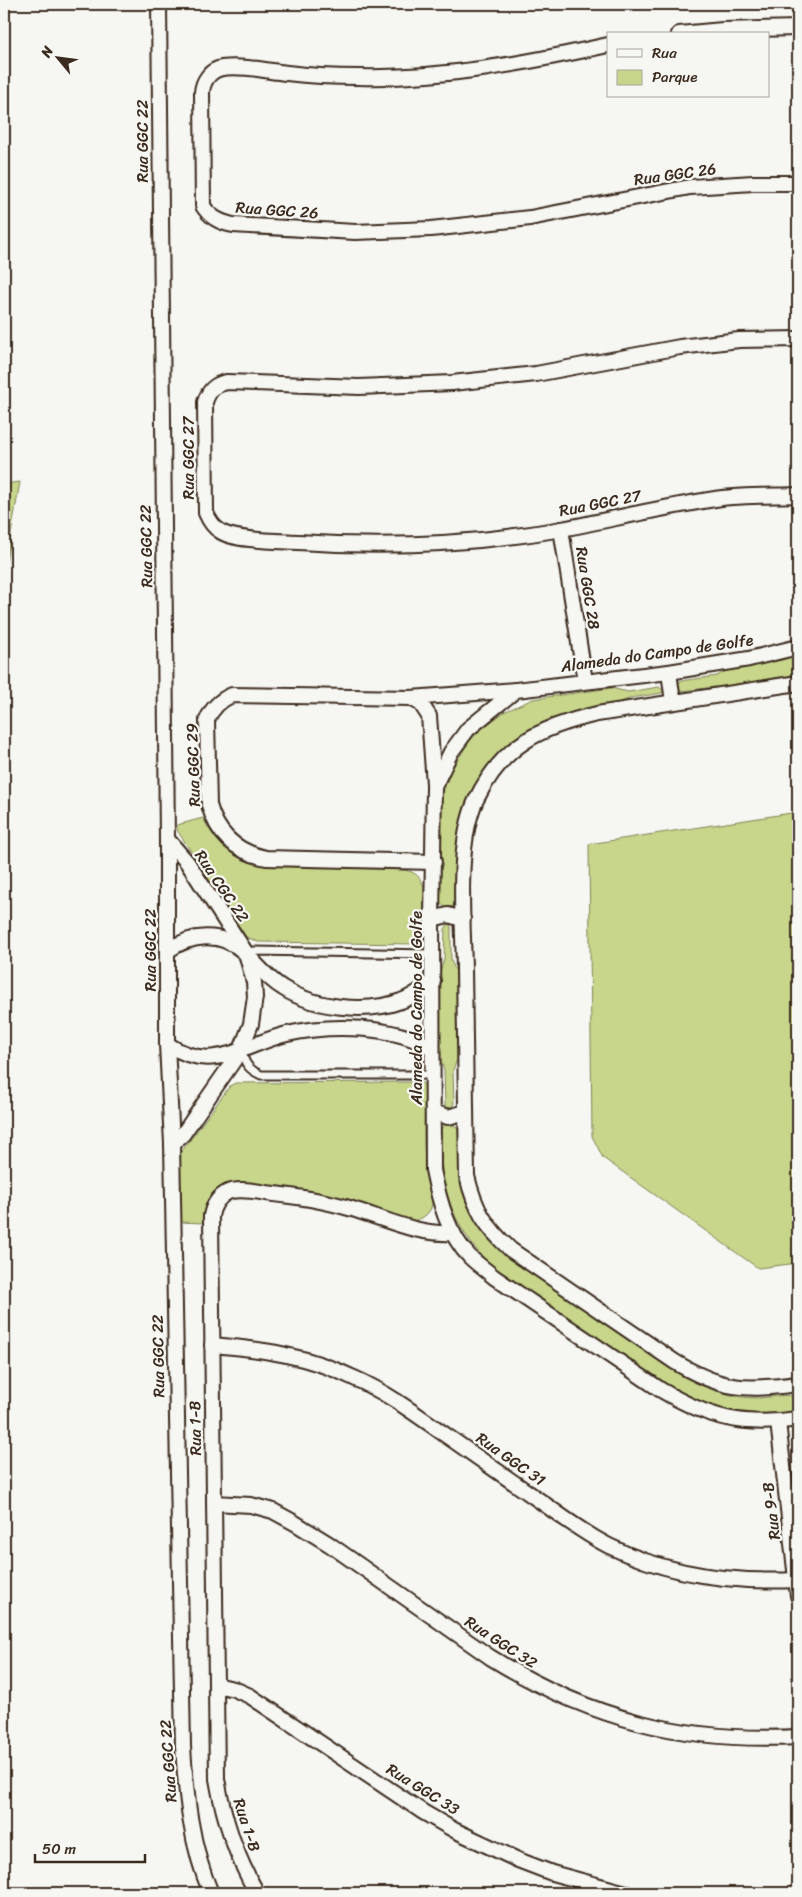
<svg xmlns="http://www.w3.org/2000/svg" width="802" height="1897" viewBox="0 0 802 1897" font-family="Sriracha,sans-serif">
  <rect width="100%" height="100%" fill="#f6f6f2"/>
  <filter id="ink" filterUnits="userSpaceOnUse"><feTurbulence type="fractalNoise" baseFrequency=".02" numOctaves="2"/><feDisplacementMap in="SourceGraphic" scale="10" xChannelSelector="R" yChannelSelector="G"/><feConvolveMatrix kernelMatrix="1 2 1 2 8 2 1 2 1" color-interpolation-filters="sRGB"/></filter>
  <g filter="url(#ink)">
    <!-- green -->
    <g fill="#c7d68b" stroke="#818054">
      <polygon points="20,482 4,574 4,484"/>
      <polygon points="798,654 798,677 729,688 715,687 682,691 677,687 680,681 717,676 726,671 782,660"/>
      <path d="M659,687l5,4 -2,2 -31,5 -17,7 -55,12 -30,13 -25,20 -38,59 -8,37 -1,57c-6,6 -13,6 -17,-1v-101l11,-31 18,-28 10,-11 25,-19 29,-13 78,-11 17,4z"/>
      <polygon points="798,812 798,1263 758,1268 603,1158 592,1136 589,844"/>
      <path d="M203,818c11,23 28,38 53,46l149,6c10,2 16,7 19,17v55l-4,2 -162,-2 -12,-5 -69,-107v-5z"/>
      <polygon points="449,923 451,927 451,960 456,972 458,1057 453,1070 454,1104 450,1108 445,1106 444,1070 440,1059 440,973 444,959 445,929"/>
      <path d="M421,1082l4,4c0,27 -3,66 2,92 2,10 7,20 4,30 -4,9 -13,13 -22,13l-34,-12 -58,-16 -79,-11 -15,4 -11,10 -7,13 -1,14 -24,-1 -1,-67 51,-69 5,-3z"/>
      <path d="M447,1124l7,1 4,4c3,52 4,82 42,121l182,126c24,13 49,22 77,22 14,-1 26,-4 39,-2v15l-5,3 -19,2 -47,-2 -47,-18 -179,-122c-46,-39 -64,-85 -60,-146z"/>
    </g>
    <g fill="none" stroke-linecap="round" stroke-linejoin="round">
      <defs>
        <g id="lane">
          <polyline points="246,953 254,951 433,954"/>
          <path d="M241,1050c4,14 7,19 20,25h171"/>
        </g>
        <g id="street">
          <path d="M159,4l8,835v205l5,100 11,602c3,50 8,101 28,147"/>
          <polyline points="679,34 723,30 798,28"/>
          <path d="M608,45c-81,18 -165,34 -249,32 -24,0 -48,-1 -72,-4 -21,-2 -44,-8 -65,-5 -12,2 -19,13 -20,24l1,114c7,11 16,16 30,19l122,7 76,-3 99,-11 160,-31 63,-4h45"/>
          <path d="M798,339l-59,1 -59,7 -144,27 -84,9 -93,4 -132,-5c-12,2 -18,8 -22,20l1,111c3,7 7,14 14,18 13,10 60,10 78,11 88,6 178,2 264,-13 51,-10 102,-22 153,-30 28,-4 55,-3 83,-4"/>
          <polyline points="561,529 585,681"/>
          <path d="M798,647l-49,12 -80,13 -153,18 -48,39 -17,23 -17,35 -2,132 1,251c6,30 15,65 37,87 7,7 16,13 24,20l167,113c48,28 81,37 137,29"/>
          <polyline points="669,672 673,702"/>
          <path d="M798,683l-201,31c-56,13 -94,30 -121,86 -20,43 -13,120 -12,168 1,70 2,139 3,208 8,34 19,51 44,74l164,112c47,28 69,29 123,22"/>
          <polyline points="411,698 421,704 429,716 434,784"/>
          <polyline points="167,839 187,862 246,953 254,982 255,997 251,1024 241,1050 183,1134 172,1144"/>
          <path d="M434,862l-168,-4c-30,-6 -49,-24 -57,-53l-2,-85c5,-12 13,-20 25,-25l179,3 105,-8"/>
          <polyline points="432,919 448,915 463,919"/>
          <path d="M167,951c24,-17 54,-20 77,1 13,12 22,26 39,36 31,20 83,26 118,13 12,-4 22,-12 32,-20"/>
          <path d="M167,1044c47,31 74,1 120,-10 44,-10 105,-9 145,14"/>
          <polyline points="433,1112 448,1117 466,1112"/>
          <path d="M212,1345c50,4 97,11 142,33 34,15 63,37 93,58 32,22 64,45 96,67 21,15 42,31 66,43 59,29 123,37 187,34"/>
          <polyline points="778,1422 798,1596"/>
          <path d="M214,1503l37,2 22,6 22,12 34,21 161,113c98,61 193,86 308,80"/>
          <polyline points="216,1685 234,1689 250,1696 423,1812 454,1830 518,1860 552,1873 626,1893"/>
          <path d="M257,1893c-21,-36 -33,-73 -40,-114l-6,-563c2,-11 7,-19 17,-24 11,-4 27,-1 38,1 28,3 56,7 83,15 35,10 67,27 104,25"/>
        </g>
      </defs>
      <!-- lane casing -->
      <use href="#lane" stroke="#3b2a1e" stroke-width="11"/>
      <!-- street casing -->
      <use href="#street" stroke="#3b2a1e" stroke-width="18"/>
      <!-- lane -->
      <use href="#lane" stroke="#f6f6f2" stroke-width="7"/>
      <!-- street -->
      <use href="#street" stroke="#f6f6f2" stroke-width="14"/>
    </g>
  </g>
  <g text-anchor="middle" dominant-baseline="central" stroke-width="4.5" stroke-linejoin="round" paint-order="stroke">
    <!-- street labels -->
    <g font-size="16" fill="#3b2a1e" stroke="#f6f6f2">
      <text transform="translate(142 141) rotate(-90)">Rua GGC 22</text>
      <text transform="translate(675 174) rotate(-8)">Rua GGC 26</text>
      <text transform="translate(277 210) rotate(4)">Rua GGC 26</text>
      <text transform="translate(188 458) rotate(-90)">Rua GGC 27</text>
      <text transform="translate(600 503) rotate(-11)">Rua GGC 27</text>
      <text transform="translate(146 546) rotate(-91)">Rua GGC 22</text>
      <text transform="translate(588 588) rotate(81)">Rua GGC 28</text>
      <text transform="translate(657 653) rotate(-8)">Alameda do Campo de Golfe</text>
      <text transform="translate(193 765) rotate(-92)">Rua GGC 29</text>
      <text transform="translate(222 886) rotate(56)">Rua CGC 22</text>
      <text transform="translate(150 950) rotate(-90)">Rua GGC 22</text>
      <text transform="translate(416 1008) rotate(-90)">Alameda do Campo de Golfe</text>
      <text transform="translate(158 1356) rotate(-91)">Rua GGC 22</text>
      <text transform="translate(195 1428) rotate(-91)">Rua 1-B</text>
      <text transform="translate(511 1459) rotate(35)">Rua GGC 31</text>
      <text transform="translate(771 1511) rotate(-97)">Rua 9-B</text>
      <text transform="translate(501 1642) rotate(33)">Rua GGC 32</text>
      <text transform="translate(168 1761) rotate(-94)">Rua GGC 22</text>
      <text transform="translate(423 1789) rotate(32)">Rua GGC 33</text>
      <text transform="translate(247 1825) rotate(72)">Rua 1-B</text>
    </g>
  </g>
  <!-- margin -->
  <rect width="802" height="1897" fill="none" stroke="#f6f6f2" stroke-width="20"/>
  <rect x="10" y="10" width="782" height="1877" fill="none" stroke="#3b2a1e" stroke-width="2" filter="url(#ink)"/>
  <!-- legend -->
  <rect x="607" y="32" width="162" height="65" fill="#f6f6f2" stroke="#aba49d"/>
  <rect x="617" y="49" width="25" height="8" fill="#f6f6f2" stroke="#aba49d"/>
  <text x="652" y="58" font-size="15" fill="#3b2a1e">Rua</text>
  <rect x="617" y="70" width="25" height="15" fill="#c7d68b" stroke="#aba49d"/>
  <text x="652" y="82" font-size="15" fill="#3b2a1e">Parque</text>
  <!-- north arrow -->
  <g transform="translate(58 58) rotate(299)" stroke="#f6f6f2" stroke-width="4" paint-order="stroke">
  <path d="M0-4L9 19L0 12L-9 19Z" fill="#3b2a1e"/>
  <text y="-8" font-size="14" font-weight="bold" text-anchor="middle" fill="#3b2a1e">N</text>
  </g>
  <!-- scale -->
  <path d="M35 1854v8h110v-8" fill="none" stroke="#3b2a1e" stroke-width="2.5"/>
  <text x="42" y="1854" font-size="15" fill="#3b2a1e" stroke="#f6f6f2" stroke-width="4" paint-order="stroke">50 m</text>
</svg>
